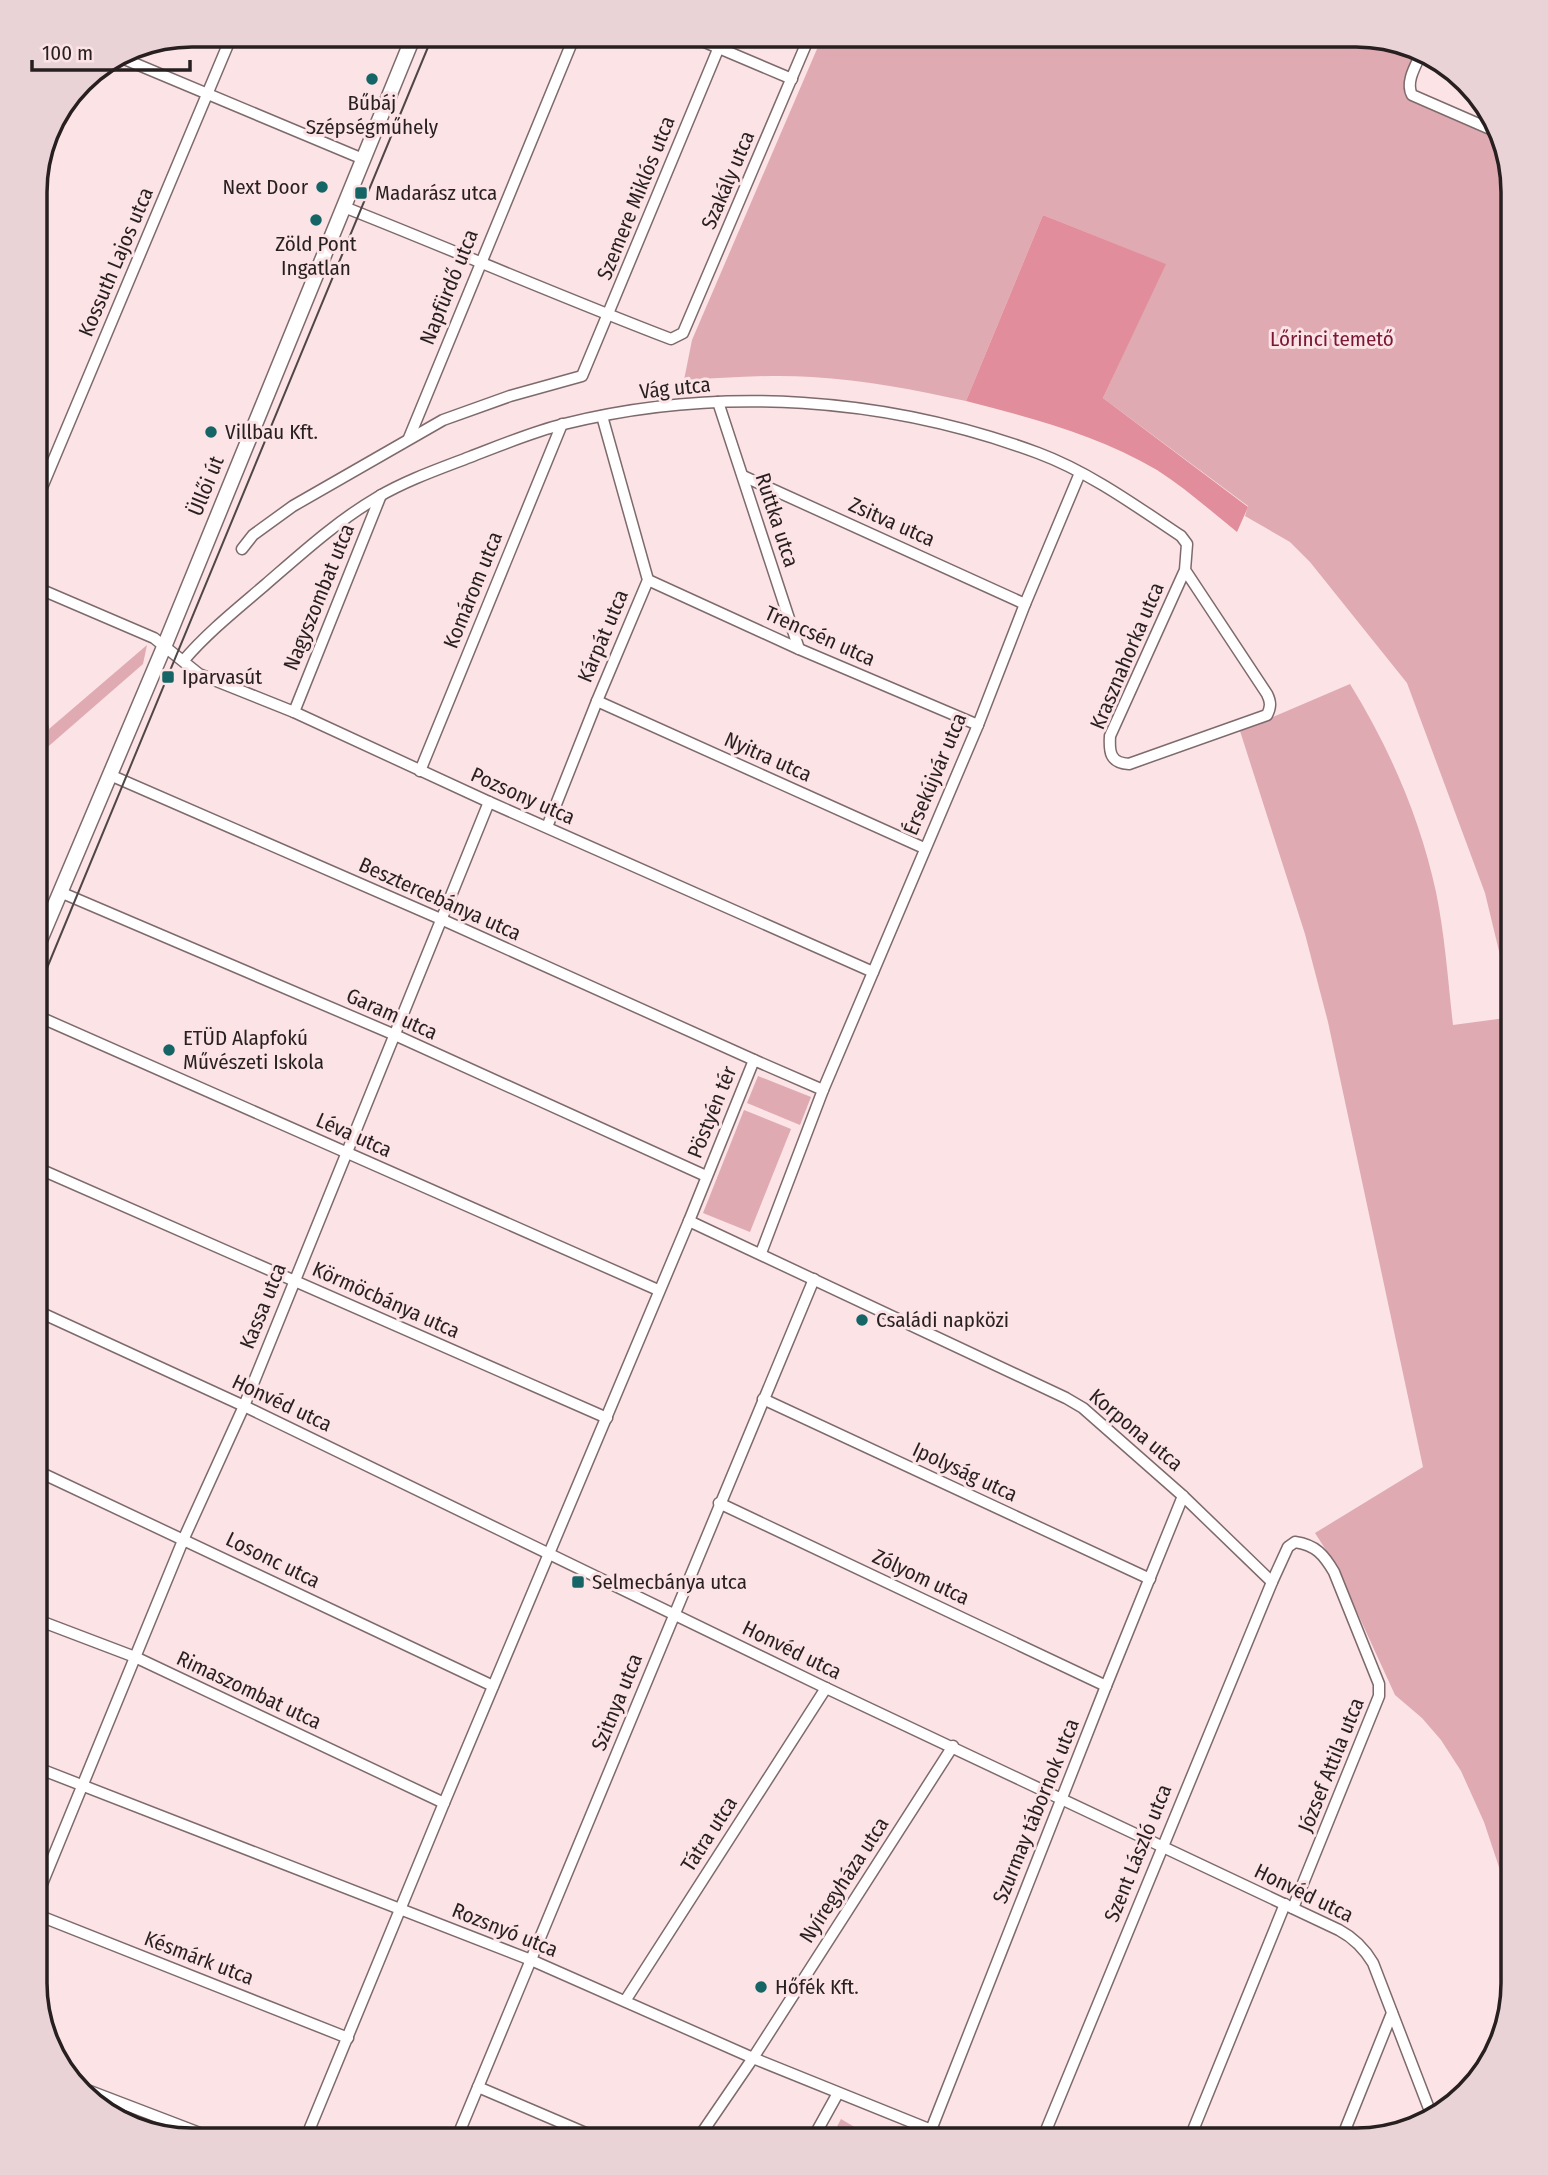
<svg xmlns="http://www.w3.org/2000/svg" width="1548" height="2175" viewBox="0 0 1548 2175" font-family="'Fira Sans Condensed',sans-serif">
  <rect width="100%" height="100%" fill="#fbe3e6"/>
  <!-- green -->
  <g fill="#dfaab2">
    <path d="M823,35h542l51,16c-7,17 -17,33 -6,49l89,40 14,53v816l-28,-116 -78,-210 -97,-121 -20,-20 -45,-26 3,-10 -145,-108 62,-134 -122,-49 -77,186c-51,-11 -101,-21 -154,-24 -42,-3 -86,1 -128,3l8,-40z"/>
    <polygon points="147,645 143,664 35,758 35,741"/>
    <path d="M1350,684c40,65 70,134 86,208 9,44 12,89 17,133l60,-8v892l-29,-87 -23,-51 -20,-31 -19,-22 -27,-23 -60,-131 -20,-31 108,-66 -95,-445 -23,-88 -65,-203z"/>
    <polygon points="758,1076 811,1097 800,1125 747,1103"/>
    <polygon points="744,1110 791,1129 750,1232 703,1213"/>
    <polygon points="841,2119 858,2129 852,2140 830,2140"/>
  </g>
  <!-- forest -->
  <path fill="#e18d9b" d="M1043,215l123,49 -63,134 145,109 -11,25c-26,-21 -52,-44 -80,-62 -59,-35 -125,-52 -191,-69z"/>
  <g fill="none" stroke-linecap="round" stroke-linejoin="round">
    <defs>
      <g id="minor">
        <polyline points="688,35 792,79"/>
        <path d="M1422,52c-6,13 -17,30 -10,43l85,37"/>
        <polyline points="117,56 363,159"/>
        <path d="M344,207c109,43 217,90 327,132l12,-6 127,-298"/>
        <polyline points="718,402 799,649"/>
        <polyline points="409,438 575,35"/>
        <polyline points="743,476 1025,604"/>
        <polyline points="35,504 232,35"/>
        <polyline points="242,549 253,535 293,506 443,420 510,396 582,376 724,35"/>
        <polyline points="648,580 799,649 978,725"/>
        <polyline points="35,587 154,638 199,674 294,712 489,802 873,972"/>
        <path d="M184,660c24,-28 53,-51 81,-75 37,-32 72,-64 113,-88 29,-17 61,-28 92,-40 31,-12 62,-25 94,-33 156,-39 323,-27 474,29 51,19 98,53 143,83l6,8 -2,26 -75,166c-1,16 0,27 19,28l138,-49c4,-8 4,-13 0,-21l-82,-124"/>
        <polyline points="597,701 924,848"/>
        <polyline points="35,704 42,727"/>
        <polyline points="294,712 381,495"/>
        <polyline points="420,771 562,424"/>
        <polyline points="110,775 443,920 754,1060"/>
        <polyline points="547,827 597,701 648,580 602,416"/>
        <polyline points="60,892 395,1035 706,1176"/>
        <polyline points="35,1015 658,1290"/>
        <polyline points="823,1090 978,725 1025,604 1080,473"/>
        <polyline points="35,1167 607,1418"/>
        <polyline points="761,1253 823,1090 754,1060 689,1221 1066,1398 1083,1408 1183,1496 1272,1582"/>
        <path d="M35,1310l209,96 582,282 513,242c15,8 25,18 34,33l60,156"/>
        <polyline points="763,1399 1150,1579"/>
        <polyline points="35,1470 493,1686"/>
        <polyline points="719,1503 1106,1686"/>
        <polyline points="35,1619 135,1657 444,1803"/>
        <polyline points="35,1767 531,1960 753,2058 956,2140"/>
        <polyline points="35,1901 184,1538 244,1406 489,802"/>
        <polyline points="35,1914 348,2038"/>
        <polyline points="625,2001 826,1688"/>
        <polyline points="478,2087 602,2140"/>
        <polyline points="82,2088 218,2140"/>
        <polyline points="305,2140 444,1803 689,1221"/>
        <polyline points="456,2140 814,1279"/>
        <polyline points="697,2140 753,2058 953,1746"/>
        <polyline points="812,2140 838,2093"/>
        <polyline points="927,2140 1106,1686 1183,1496"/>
        <path d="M1042,2140l230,-558 16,-35 7,-5c21,3 29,13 39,30l45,112v12l-86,212"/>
        <polyline points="1189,2140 1285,1904"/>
        <polyline points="1341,2140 1392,2013"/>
      </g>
      <polyline id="major" points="35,952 164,647 414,35"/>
    </defs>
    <!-- minor casing -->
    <use href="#minor" stroke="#7e6a6c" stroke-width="13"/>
    <!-- major casing -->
    <use href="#major" stroke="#7e6a6c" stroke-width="17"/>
    <!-- minor -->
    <use href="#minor" stroke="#fff" stroke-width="10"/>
    <!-- major -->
    <use href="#major" stroke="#fff" stroke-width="14"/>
    <!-- tram -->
    <polyline stroke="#514647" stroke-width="2" points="35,997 433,35"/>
  </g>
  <!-- markers -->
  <g fill="#166566" stroke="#fbe3e6" stroke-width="2.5">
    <circle cx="372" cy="79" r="7"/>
    <circle cx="322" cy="187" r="7"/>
    <rect x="354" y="186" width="14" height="14" rx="3.5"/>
    <circle cx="316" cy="220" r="7"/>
    <circle cx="211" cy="432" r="7"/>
    <rect x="161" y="670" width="14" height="14" rx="3.5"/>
    <circle cx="169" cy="1050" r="7"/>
    <circle cx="862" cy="1320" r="7"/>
    <rect x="571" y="1575" width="14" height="14" rx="3.5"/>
    <circle cx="761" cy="1987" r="7"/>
  </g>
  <g text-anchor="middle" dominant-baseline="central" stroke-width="6" stroke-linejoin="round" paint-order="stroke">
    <!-- poi labels -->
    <g font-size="21" fill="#271f20" stroke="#fbe3e6" text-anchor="start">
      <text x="372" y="103" text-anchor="middle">Bűbáj<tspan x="372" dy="24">Szépségműhely</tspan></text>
      <text x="308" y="187" text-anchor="end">Next Door</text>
      <text x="375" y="193">Madarász utca</text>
      <text x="316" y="244" text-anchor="middle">Zöld Pont<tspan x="316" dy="24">Ingatlan</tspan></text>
      <text x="225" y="432">Villbau Kft.</text>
      <text x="182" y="677">Iparvasút</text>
      <text x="183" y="1038">ETÜD Alapfokú<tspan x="183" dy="24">Művészeti Iskola</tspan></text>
      <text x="876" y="1320">Családi napközi</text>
      <text x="592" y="1582">Selmecbánya utca</text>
      <text x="775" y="1987">Hőfék Kft.</text>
    </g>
    <!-- street labels -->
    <g font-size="21" fill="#271f20" stroke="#fbe3e6">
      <text transform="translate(728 180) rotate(-67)">Szakály utca</text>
      <text transform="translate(636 198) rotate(-68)">Szemere Miklós utca</text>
      <text transform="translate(116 262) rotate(-67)">Kossuth Lajos utca</text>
      <text transform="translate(449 287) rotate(-68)">Napfürdő utca</text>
      <text transform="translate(675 388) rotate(-6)">Vág utca</text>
      <text transform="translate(206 486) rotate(-68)">Üllői út</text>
      <text transform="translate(777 520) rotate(72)">Ruttka utca</text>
      <text transform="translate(892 522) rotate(24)">Zsitva utca</text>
      <text transform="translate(473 590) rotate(-68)">Komárom utca</text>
      <text transform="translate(319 597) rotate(-68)">Nagyszombat utca</text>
      <text transform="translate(603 636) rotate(-67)">Kárpát utca</text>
      <text transform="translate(820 636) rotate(24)">Trencsén utca</text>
      <text transform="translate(1127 656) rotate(-67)">Krasznahorka utca</text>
      <text transform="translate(768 757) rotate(24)">Nyitra utca</text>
      <text transform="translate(935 774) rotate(-67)">Érsekújvár utca</text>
      <text transform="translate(523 796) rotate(24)">Pozsony utca</text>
      <text transform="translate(440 899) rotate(24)">Besztercebánya utca</text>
      <text transform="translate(392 1014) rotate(24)">Garam utca</text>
      <text transform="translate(712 1112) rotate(-68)">Pöstyén tér</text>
      <text transform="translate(354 1135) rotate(24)">Léva utca</text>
      <text transform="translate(386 1300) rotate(24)">Körmöcbánya utca</text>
      <text transform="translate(263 1306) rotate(-68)">Kassa utca</text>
      <text transform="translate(282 1403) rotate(25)">Honvéd utca</text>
      <text transform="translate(1136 1430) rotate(40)">Korpona utca</text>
      <text transform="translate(965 1472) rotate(25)">Ipolyság utca</text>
      <text transform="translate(273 1560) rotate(26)">Losonc utca</text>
      <text transform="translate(921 1577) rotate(25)">Zólyom utca</text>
      <text transform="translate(792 1650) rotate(26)">Honvéd utca</text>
      <text transform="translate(249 1690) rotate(25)">Rimaszombat utca</text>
      <text transform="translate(617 1702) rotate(-68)">Szitnya utca</text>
      <text transform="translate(1331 1765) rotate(-68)">József Attila utca</text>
      <text transform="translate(1036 1811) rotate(-68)">Szurmay tábornok utca</text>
      <text transform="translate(709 1834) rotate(-57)">Tátra utca</text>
      <text transform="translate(1138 1853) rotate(-68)">Szent László utca</text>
      <text transform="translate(844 1880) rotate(-57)">Nyíregyháza utca</text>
      <text transform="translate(1304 1893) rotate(26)">Honvéd utca</text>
      <text transform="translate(505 1930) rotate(22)">Rozsnyó utca</text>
      <text transform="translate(199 1958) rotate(21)">Késmárk utca</text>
    </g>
    <!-- park labels -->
    <g font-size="21" fill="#7a1735" stroke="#fbe3e6">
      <text x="1332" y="339">Lőrinci temető</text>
    </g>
  </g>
  <!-- crop -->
  <path d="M0 0H1548V2175H0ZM192 47H1356A145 145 0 0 1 1501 192V1983A145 145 0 0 1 1356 2128H192A145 145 0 0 1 47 1983V192A145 145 0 0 1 192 47Z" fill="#ead3d6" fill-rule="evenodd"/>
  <path fill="none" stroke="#271f20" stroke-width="3.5" d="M192 47H1356A145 145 0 0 1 1501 192V1983A145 145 0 0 1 1356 2128H192A145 145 0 0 1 47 1983V192A145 145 0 0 1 192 47Z"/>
  <!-- scale -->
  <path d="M32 60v10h158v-10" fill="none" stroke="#271f20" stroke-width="3.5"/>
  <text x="42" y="60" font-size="21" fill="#271f20" stroke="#fbe3e6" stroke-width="5" paint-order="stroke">100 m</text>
</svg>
